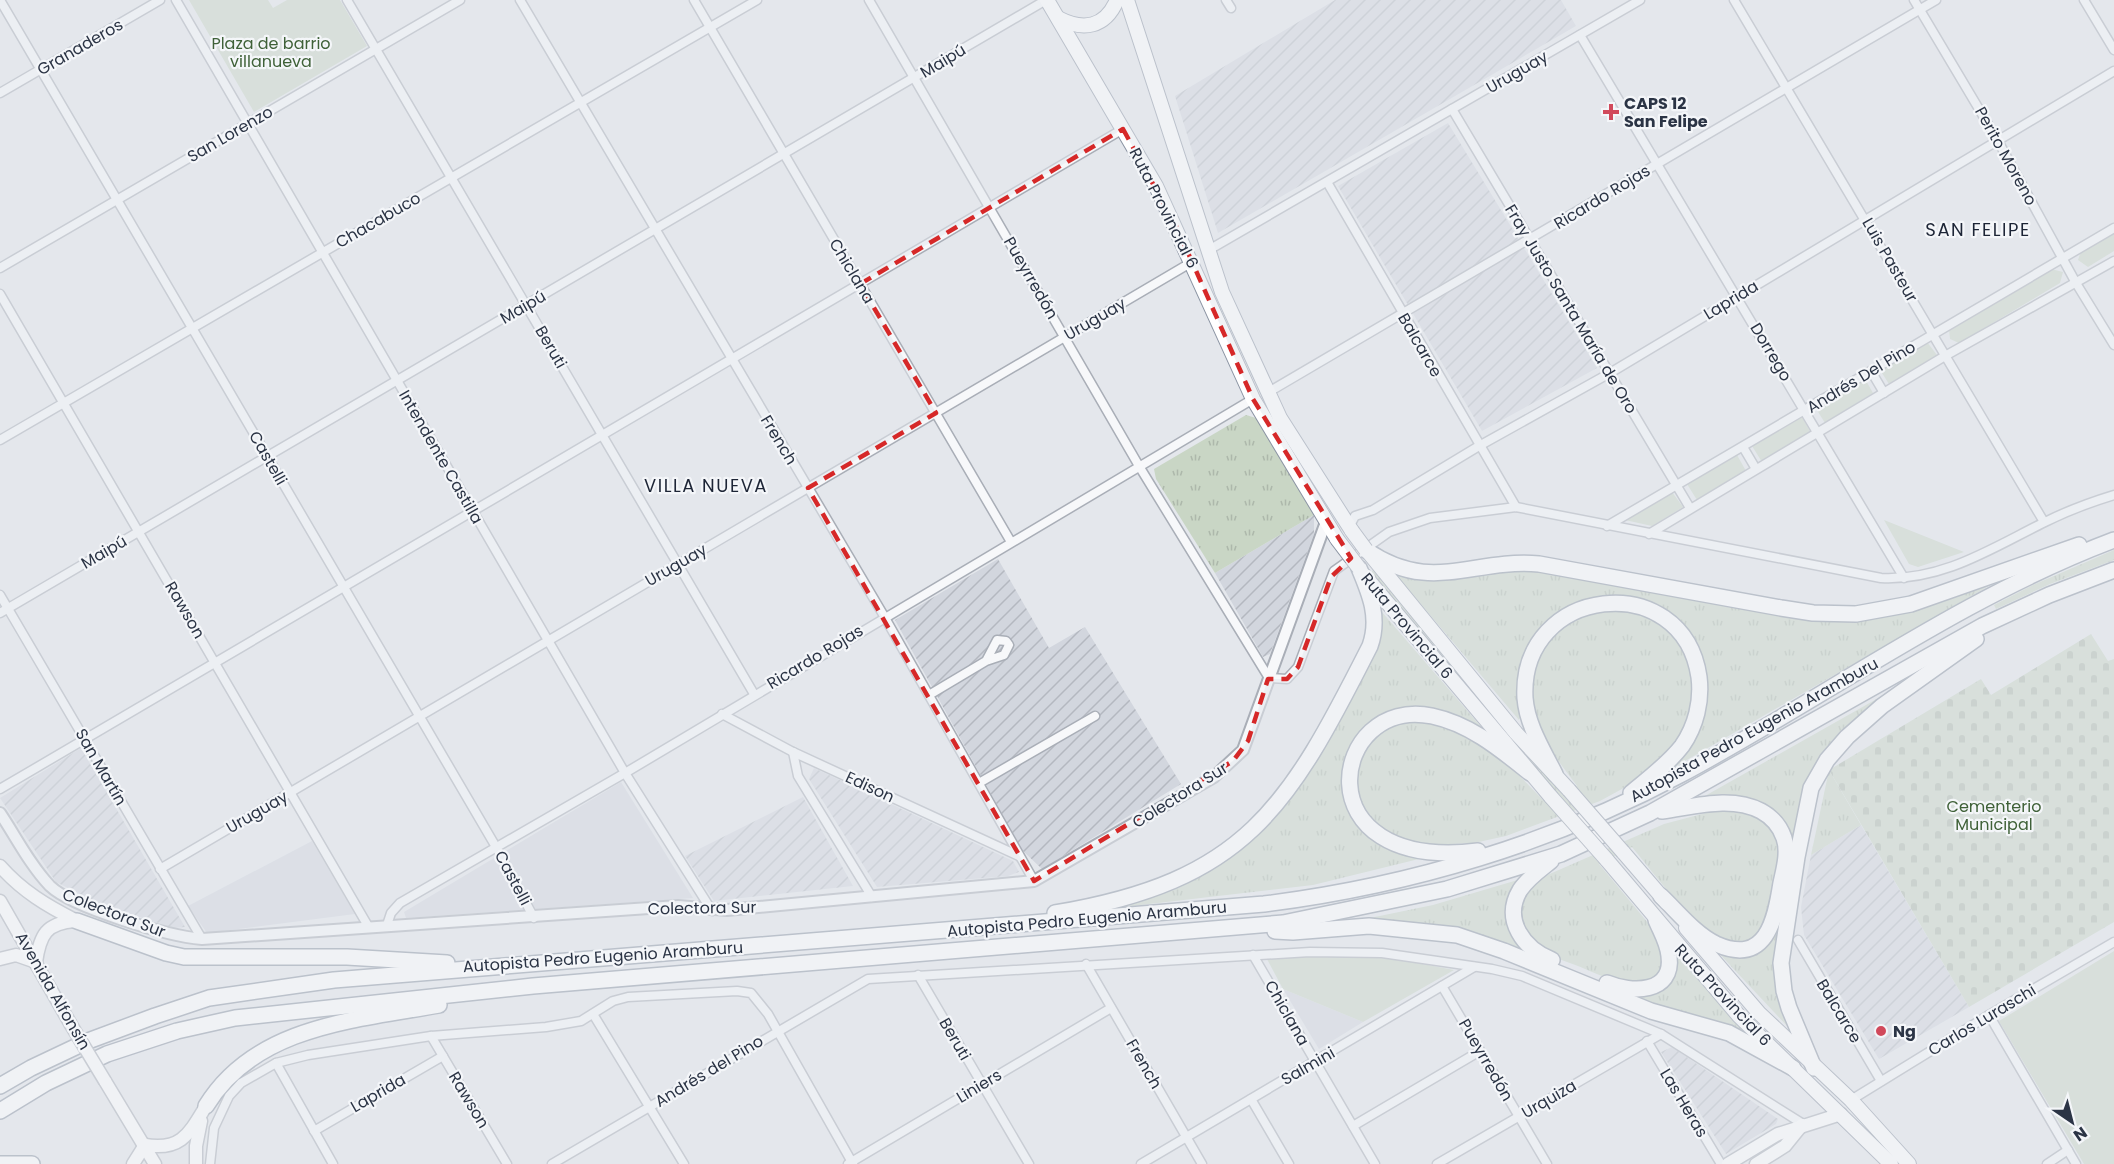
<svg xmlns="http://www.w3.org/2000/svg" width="2114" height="1164" viewBox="0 0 2114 1164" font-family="Poppins,sans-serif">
  <defs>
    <pattern id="industrial-furrows" width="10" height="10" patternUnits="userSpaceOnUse" patternTransform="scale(1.5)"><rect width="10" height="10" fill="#d2d6de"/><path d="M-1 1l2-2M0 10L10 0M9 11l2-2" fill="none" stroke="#b4b8c0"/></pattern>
    <pattern id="grass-tufts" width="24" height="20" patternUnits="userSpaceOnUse" patternTransform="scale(1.5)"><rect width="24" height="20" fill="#c9d6c5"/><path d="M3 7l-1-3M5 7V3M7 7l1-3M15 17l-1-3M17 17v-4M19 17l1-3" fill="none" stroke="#adb8ab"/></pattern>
    <pattern id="cemetery-stones" width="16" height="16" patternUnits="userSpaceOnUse" patternTransform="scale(1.5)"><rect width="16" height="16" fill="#c9d6c5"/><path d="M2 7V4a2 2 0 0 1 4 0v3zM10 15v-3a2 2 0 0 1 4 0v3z" fill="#adb8ab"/></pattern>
  </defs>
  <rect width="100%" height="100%" fill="#e4e7ec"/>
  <!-- built -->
  <g fill="#d2d6de">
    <polygon points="621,782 693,898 406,918 404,912"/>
    <polygon points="312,841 355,914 207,933 188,906"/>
    <polygon points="1283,989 1363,1022 1319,1049"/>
  </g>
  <!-- industrial -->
  <g fill="url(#industrial-furrows)">
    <polygon points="1335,0 1561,0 1576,26 1218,233 1175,96"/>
    <polygon points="1448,123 1597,368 1482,431 1338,186"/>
    <polygon points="1314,515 1314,534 1270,654 1263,657 1215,573"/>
    <polygon points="998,559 1049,648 1085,627 1181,784 1042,869 1022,850 895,620"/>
    <polygon points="81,748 185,927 174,928 102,905 56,882 0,798"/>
    <polygon points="814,768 1013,861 1019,872 1008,876 877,887 809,779"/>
    <polygon points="803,797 853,886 714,901 685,856"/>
    <polygon points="1861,825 1969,1007 1879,1059 1804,935 1801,907 1811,855"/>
    <polygon points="1672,1047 1778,1119 1776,1124 1726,1154 1661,1052"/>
  </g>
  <!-- grass -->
  <g fill="url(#grass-tufts)">
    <polygon points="1246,415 1256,418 1314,515 1215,573 1156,479 1154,469"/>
    <polygon points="2114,550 2114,560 2050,584 1996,609 1994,605 2033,585"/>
    <path d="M1519,567l298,50 184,-38 -328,189 -3,-1c7,-17 35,-74 36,-88 0,-13 -8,-28 -14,-39 -36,-59 -117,-57 -157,-3 -11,16 -17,37 -16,56 0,9 5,19 0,27l-128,-151z"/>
    <polygon points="1373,570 1563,792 1577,786 1548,747 1531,700 1532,673 1542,648 1572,618 1613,606 1655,619 1677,639 1692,666 1696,699 1677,745 1631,784 1600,801 1506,836 1474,843 1428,845 1392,838 1363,811 1355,790 1360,754 1384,728 1420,719 1466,733 1511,767 1543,800 1556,795 1370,573"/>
    <path d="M1381,611l103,119c-24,-11 -47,-24 -74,-22 -64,4 -89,87 -42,127 19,18 39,13 59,22l-114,28 -207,24 37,-12 133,-86z"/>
    <polygon points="1896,688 1824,756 1781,925 1790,1024 1788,1027 1713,947 1756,951 1791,853 1777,815 1696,801"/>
    <polygon points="1829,770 1861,825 1811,855"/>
    <path d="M1717,810c32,1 44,4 64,30l-9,77 -20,24c-6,1 -13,3 -19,2 -30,-3 -81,-72 -101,-96l-33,17 60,72 6,19 -6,20c-3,2 -8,7 -11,7 -21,6 -44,-5 -63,-13 -13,-6 -30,-10 -42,-18 -30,-22 -27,-56 2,-75l119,-52z"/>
    <path d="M1521,879l-8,16 15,58 107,44c25,-1 38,-19 43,-41l69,79 -81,-24 -132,-51 -169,-41 68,-14z"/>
  </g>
  <!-- cemetery -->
  <polygon fill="url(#cemetery-stones)" points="2091,634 2108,661 2114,659 2114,922 1969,1007 1829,770 1981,679 1991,695"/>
  <!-- green -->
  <g fill="#c9d6c5">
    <polygon points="189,0 268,0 273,8 287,0 340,0 367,46 254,112"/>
    <polygon points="2114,232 2114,251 2088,267 2078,260 2081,251"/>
    <polygon points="2051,269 2063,272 2060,283 1959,343 1950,339 1949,329"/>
    <polygon points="1927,342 1937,355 1889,384 1880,370"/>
    <polygon points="1865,379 1873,393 1825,423 1815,407"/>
    <polygon points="1802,417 1811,433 1762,462 1752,446"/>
    <polygon points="1737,455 1746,471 1697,500 1687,484"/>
    <polygon points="1672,492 1683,507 1652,526 1625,520"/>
    <polygon points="1884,520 1964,552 1918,567 1909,564"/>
    <polygon points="2114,951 2114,1164 2084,1164 1999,1021"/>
    <polygon points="1311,955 1381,956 1454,970 1363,1022 1283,989 1267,959"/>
  </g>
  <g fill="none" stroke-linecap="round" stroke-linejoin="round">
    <defs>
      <g id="minor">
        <polyline points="0,0 496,847 534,918"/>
        <polyline points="176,0 625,773 712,911"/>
        <polyline points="347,0 754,694"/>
        <polyline points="520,0 884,616 1034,881"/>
        <polyline points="694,0 1011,542"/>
        <path d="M869,0l270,466 130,212 18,1 11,-12 36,-96 55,-39 41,-14 86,-11 365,71c62,3 111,-30 164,-56 22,-11 46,-20 69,-27"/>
        <polyline points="1226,0 1231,8"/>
        <polyline points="1734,0 2044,522"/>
        <polyline points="1914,0 1998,141 2076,283 2114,345"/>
        <polyline points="2084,0 2114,50"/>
        <polyline points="1580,35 1904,578"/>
        <polyline points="0,93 160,0"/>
        <polyline points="1452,109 1690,508"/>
        <polyline points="1327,182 1516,507"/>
        <polyline points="1207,251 1640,0"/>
        <polyline points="0,268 460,0"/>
        <polyline points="0,294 368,926"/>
        <polyline points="1871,371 1884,393"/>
        <polyline points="1267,393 1936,0"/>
        <polyline points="0,440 757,0"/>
        <polyline points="1743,447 1756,469"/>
        <polyline points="1607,526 2114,228"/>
        <polyline points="1349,527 1355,516 1373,510 1479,446 1610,373 2114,71"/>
        <polyline points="1649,534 1945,356 2114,261"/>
        <polyline points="0,595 202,939"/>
        <polyline points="0,613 1046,0"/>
        <polyline points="929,695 986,661 1004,655 1009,645 1006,641 997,640 986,661"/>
        <polyline points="722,714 793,752 1019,856"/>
        <polyline points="793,752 798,776 872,897"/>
        <polyline points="979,783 1095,716"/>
        <polyline points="0,789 1123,129"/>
        <polyline points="160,869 1192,262"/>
        <polyline points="387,925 391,913 400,903 625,773 1253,399"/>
        <polyline points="1798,940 1881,1081"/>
        <polyline points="1253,955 1375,1164"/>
        <polyline points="1086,964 1202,1164"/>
        <polyline points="918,975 1029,1164"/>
        <polyline points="1442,986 1547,1164"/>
        <polyline points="593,1014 684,1164"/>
        <polyline points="1989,1015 2076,1164"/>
        <polyline points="431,1036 507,1164"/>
        <polyline points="1647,1041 1721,1164"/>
        <polyline points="276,1063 333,1164"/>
        <polyline points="1251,1099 1289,1164"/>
        <polyline points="1851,1100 1989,1015 2114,942"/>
        <polyline points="1353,1126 1480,1051"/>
        <polyline points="314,1131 443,1056"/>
        <polyline points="210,1164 214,1128 229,1096 241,1083 276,1063 308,1055 431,1036 546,1027 581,1021 613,1001 628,997 737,991 751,993 768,1014 853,1164"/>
        <polyline points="552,1164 868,979 1310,952 1382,953 1492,969 1522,976 1661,1034 1803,1124"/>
        <polyline points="848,1164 1111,1008"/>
        <polyline points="1141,1164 1474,967"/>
        <polyline points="1437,1164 1661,1034"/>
        <polyline points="2047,1164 2068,1150"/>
      </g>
      <path id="tertiary" d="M0,813c16,24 30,52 50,73 23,22 118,50 152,53l476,-33 49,4 307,-29 180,-104 29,-27 83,-228"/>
      <g id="secondary">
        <path d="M0,866c22,25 47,40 77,55"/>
        <polyline points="0,901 70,1023"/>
        <polyline points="0,959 16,955 36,962"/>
        <path d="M36,962c4,-27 10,-39 39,-41"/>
        <polyline points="105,1081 155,1164"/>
        <path d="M145,1145c36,6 44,-11 61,-39"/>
        <polyline points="133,1164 145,1145"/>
        <polyline points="196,1164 196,1146 201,1121"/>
        <polyline points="1728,1164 1778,1134 1841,1114"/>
        <polyline points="1756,1164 1785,1146 1802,1125"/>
      </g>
      <g id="trunk">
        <polyline points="1047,0 1156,186 1253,399 1337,539"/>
        <polyline points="1127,0 1222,292 1280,418 1352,531"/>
        <path d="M1058,18c25,13 47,10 59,-18"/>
        <polyline points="1369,553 1516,733 1569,790"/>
        <polyline points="1364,575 1551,797"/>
        <polyline points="1623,852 1667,903"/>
        <polyline points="1606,859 1739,1016 1891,1164"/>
        <polyline points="1686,928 1759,1013 1851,1100 1909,1164"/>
      </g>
      <g id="motorway">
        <path d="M1366,550c65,45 105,8 173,14l242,44 32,5 43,1 55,-10 168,-59"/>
        <path d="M1555,774c-12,-24 -28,-49 -30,-76 -6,-113 158,-131 174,-21 3,24 -3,49 -17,69 -14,18 -33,32 -51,47"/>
        <path d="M1478,851c-179,22 -148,-156 -46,-135 38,8 68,33 98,57"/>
        <path d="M1551,861c-10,8 -23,17 -31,29 -18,30 4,59 32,70"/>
        <path d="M1661,896c16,15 34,38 55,48 50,22 59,-23 65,-61 3,-14 8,-31 3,-45 -4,-12 -12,-21 -23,-27 -30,-16 -68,-4 -99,0"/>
        <path d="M1055,913c191,-32 233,-105 315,-267 10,-28 0,-52 -11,-78"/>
        <polyline points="77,921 166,953 184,957 347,957 447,963"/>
        <polyline points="1275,931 1293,932 1369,926 1457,935 1504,951 1651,1011 1729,1033 1793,1068"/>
        <path d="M1607,983c24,10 67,11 62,-27 -1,-13 -8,-24 -13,-36"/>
        <polyline points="1814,1068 1789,1008 1784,991 1781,963 1797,857 1811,788 1827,760 1847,737 1882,706 1976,639"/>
        <path d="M0,1086l31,-18 57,-27 67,-25 54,-18 125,-18 930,-76c145,-18 289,-61 418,-130 144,-77 278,-176 432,-234"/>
        <path d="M206,1106c49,-80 149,-86 233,-101"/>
        <polyline points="0,1111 46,1083 107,1054 177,1031 235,1018 533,986 1283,923 1447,889 1561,854 1650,813 1982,626 2049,595 2114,570"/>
        <polyline points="0,1164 32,1164"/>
      </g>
    </defs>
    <!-- minor casing -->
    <use href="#minor" stroke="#a9aeb7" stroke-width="11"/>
    <!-- tertiary casing -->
    <use href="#tertiary" stroke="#a9aeb7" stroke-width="14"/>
    <!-- secondary casing -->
    <use href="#secondary" stroke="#a9aeb7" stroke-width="15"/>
    <!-- trunk casing -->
    <use href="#trunk" stroke="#8b94a3" stroke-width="16"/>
    <!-- motorway casing -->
    <use href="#motorway" stroke="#8b94a3" stroke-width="18"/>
    <!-- minor -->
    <use href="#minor" stroke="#f7f8fa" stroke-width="8"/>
    <!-- tertiary -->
    <use href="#tertiary" stroke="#f7f8fa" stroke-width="10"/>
    <!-- secondary -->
    <use href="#secondary" stroke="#fff" stroke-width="12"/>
    <!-- trunk -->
    <use href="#trunk" stroke="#fff" stroke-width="14"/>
    <!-- motorway -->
    <use href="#motorway" stroke="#fff" stroke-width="15"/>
    <defs>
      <polyline id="secondary-bridge" points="70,1023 105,1081"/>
      <g id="trunk-bridge">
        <polyline points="1352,531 1366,550"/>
        <polyline points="1337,539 1359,568"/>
        <polyline points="1569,790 1623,852"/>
        <polyline points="1551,797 1606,859"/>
      </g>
    </defs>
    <!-- secondary-bridge casing -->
    <use href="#secondary-bridge" stroke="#a9aeb7" stroke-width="15" stroke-linecap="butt"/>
    <!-- trunk-bridge casing -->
    <use href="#trunk-bridge" stroke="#8b94a3" stroke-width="16" stroke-linecap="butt"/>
    <!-- secondary-bridge -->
    <use href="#secondary-bridge" stroke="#fff" stroke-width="12"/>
    <!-- trunk-bridge -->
    <use href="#trunk-bridge" stroke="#fff" stroke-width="14"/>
  </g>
  <!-- marked area -->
  <path d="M0 0H2114V1164H0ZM1123,129l54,99 76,171 98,159 -20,19 -33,90 -11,12h-19l-20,62 -15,20 -199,120 -226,-393 128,-75 -76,-129z" fill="#e4e7ec" fill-opacity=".55" fill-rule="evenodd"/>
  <path fill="none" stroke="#d62828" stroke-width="4.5" stroke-dasharray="12 8" stroke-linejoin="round" d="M1123,129l54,99 76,171 98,159 -20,19 -33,90 -11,12h-19l-20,62 -15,20 -199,120 -226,-393 128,-75 -76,-129z"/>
  <!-- markers -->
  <g fill="#d1495b" stroke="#f4f6f9" stroke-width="2">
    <path d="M1608 103h6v6h6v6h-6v6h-6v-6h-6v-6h6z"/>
    <circle cx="1881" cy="1031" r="6"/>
  </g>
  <g text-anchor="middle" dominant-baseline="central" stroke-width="4.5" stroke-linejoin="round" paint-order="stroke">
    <!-- park labels -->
    <g font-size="16" fill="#3f6138" stroke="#f4f6f9">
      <text x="271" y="43">Plaza de barrio<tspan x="271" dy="18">villanueva</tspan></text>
      <text x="1994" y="806">Cementerio<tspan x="1994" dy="18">Municipal</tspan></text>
    </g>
    <!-- street labels -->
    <g font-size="16" fill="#2b3445" stroke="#f4f6f9">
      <text transform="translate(80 47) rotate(-30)">Granaderos</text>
      <text transform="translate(943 61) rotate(-31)">Maipú</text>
      <text transform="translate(1517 72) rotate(-30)">Uruguay</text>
      <text transform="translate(230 134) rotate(-30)">San Lorenzo</text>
      <text transform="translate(2006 156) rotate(61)">Perito Moreno</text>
      <text transform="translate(1602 197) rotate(-31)">Ricardo Rojas</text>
      <text transform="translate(1164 208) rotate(63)">Ruta Provincial 6</text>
      <text transform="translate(378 220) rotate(-30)">Chacabuco</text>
      <text transform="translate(1890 260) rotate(60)">Luis Pasteur</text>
      <text transform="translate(852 271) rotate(59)">Chiclana</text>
      <text transform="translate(1031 278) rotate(60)">Pueyrredón</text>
      <text transform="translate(1731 300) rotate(-31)">Laprida</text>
      <text transform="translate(523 307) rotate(-30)">Maipú</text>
      <text transform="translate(1571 309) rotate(59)">Fray Justo Santa María de Oro</text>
      <text transform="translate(1095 319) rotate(-30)">Uruguay</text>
      <text transform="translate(1420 345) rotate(60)">Balcarce</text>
      <text transform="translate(551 347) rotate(60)">Beruti</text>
      <text transform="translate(1771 352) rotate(59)">Dorrego</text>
      <text transform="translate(1861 377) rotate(-31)">Andrés Del Pino</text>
      <text transform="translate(779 440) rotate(59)">French</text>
      <text transform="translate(441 457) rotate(60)">Intendente Castilla</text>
      <text transform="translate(268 458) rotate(60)">Castelli</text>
      <text transform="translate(104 552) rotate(-30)">Maipú</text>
      <text transform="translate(676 565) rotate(-30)">Uruguay</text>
      <text transform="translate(185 610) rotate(60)">Rawson</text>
      <text transform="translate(1407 626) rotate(50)">Ruta Provincial 6</text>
      <text transform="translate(815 657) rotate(-31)">Ricardo Rojas</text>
      <text transform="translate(1754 730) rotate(-29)">Autopista Pedro Eugenio Aramburu</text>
      <text transform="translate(101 767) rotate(60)">San Martín</text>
      <text transform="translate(870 787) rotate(25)">Edison</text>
      <text transform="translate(1180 795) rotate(-32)">Colectora Sur</text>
      <text transform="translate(257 812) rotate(-30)">Uruguay</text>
      <text transform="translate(513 878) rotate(62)">Castelli</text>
      <text transform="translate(702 908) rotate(-1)">Colectora Sur</text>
      <text transform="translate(114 913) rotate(21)">Colectora Sur</text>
      <text transform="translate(1087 919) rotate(-5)">Autopista Pedro Eugenio Aramburu</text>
      <text transform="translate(603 957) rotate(-4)">Autopista Pedro Eugenio Aramburu</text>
      <text transform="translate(53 991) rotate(60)">Avenida Alfonsín</text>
      <text transform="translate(1723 995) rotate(47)">Ruta Provincial 6</text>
      <text transform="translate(1839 1011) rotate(59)">Balcarce</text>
      <text transform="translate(1287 1013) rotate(60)">Chiclana</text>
      <text transform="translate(1982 1020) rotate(-31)">Carlos Luraschi</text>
      <text transform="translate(955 1039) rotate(60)">Beruti</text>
      <text transform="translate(1486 1060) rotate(60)">Pueyrredón</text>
      <text transform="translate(1144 1064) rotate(60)">French</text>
      <text transform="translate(1308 1066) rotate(-30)">Salmini</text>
      <text transform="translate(709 1071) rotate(-31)">Andrés del Pino</text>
      <text transform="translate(979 1086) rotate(-31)">Liniers</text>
      <text transform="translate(378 1093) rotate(-30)">Laprida</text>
      <text transform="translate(1549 1099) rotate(-30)">Urquiza</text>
      <text transform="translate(469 1100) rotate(59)">Rawson</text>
      <text transform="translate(1684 1103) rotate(59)">Las Heras</text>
    </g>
    <!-- poi labels -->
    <g font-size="16" font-weight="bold" fill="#2b3445" stroke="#f4f6f9" text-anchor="start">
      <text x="1624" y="103">CAPS 12<tspan x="1624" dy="18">San Felipe</tspan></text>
      <text x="1893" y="1031">Ng</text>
    </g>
    <!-- neighbourhood labels -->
    <g font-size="18" letter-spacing="1.5" fill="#1d2536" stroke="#f4f6f9">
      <text x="1978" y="229">SAN FELIPE</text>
      <text x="706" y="485">VILLA NUEVA</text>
    </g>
  </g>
  <!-- north arrow -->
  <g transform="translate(2072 1122) rotate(145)" stroke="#f4f6f9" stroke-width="4.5" paint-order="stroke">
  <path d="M0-4.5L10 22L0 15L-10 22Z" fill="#2b3445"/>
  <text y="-9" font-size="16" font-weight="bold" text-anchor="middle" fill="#2b3445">N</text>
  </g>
</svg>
